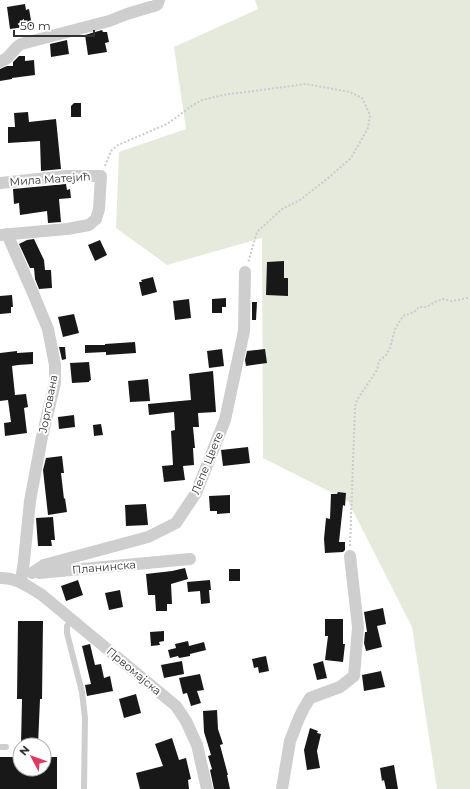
<svg xmlns="http://www.w3.org/2000/svg" width="470" height="789" viewBox="0 0 470 789" font-family="Montserrat,sans-serif">
  <rect width="100%" height="100%" fill="#fff"/>
  <!-- green -->
  <polygon fill="#e6eadd" points="255,0 470,0 470,789 437,789 412,627 348,501 263,458 262,238 167,265 116,228 119,152 186,129 174,47 258,9"/>
  <!-- building -->
  <g fill="#181818">
    <polygon points="25,4 26,10 29,9 32,26 10,29 7,7"/>
    <polygon points="102,30 103,32 107,32 109,42 105,43 107,52 88,55 85,35"/>
    <polygon points="67,40 69,54 51,57 50,44"/>
    <polygon points="19,56 25,56 25,61 34,60 35,75 12,78 12,79 0,81 0,69 7,66 13,66 13,62"/>
    <polygon points="74,103 81,103 81,117 71,117 71,106"/>
    <polygon points="28,112 29,122 56,119 61,169 41,171 40,141 8,143 8,127 15,127 14,113"/>
    <polygon points="66,184 67,190 70,189 71,198 59,199 61,222 48,223 47,211 20,215 19,203 14,204 13,189"/>
    <polygon points="34,239 44,260 45,270 51,270 52,288 39,289 35,279 34,268 30,268 19,244 27,240"/>
    <polygon points="100,240 107,255 95,261 88,245"/>
    <polygon points="284,261 284,278 288,278 288,296 266,295 267,262"/>
    <polygon points="153,277 157,292 142,296 139,282 142,282 141,280"/>
    <polygon points="12,295 13,307 11,307 11,313 0,314 0,296"/>
    <polygon points="226,298 226,307 222,307 222,313 212,313 212,299"/>
    <polygon points="189,299 191,318 175,320 173,301"/>
    <polygon points="252,302 257,302 256,320 252,320"/>
    <polygon points="74,314 79,333 63,337 58,317"/>
    <polygon points="135,342 136,353 106,355 106,352 85,353 85,345 105,345 105,344"/>
    <polygon points="59,347 65,347 66,359 62,360"/>
    <polygon points="222,349 224,366 209,368 207,351"/>
    <polygon points="265,349 267,363 246,366 245,360 247,351"/>
    <polygon points="17,351 17,353 33,352 33,364 18,365 12,366 15,395 26,394 28,407 24,408 27,433 5,436 4,423 11,422 8,400 0,401 0,353"/>
    <polygon points="89,362 91,380 89,381 89,382 72,383 70,363"/>
    <polygon points="213,371 216,412 198,413 199,427 193,427 195,448 193,448 194,465 183,466 185,480 164,482 162,466 173,465 171,431 175,430 174,412 149,415 148,404 191,400 189,374"/>
    <polygon points="148,379 150,401 130,402 128,381"/>
    <polygon points="74,415 75,427 59,429 58,417"/>
    <polygon points="101,424 103,435 94,436 93,425"/>
    <polygon points="248,447 250,463 223,466 221,450"/>
    <polygon points="62,456 64,473 61,473 64,499 65,498 67,512 48,515 43,470 46,458"/>
    <polygon points="338,492 346,493 345,506 343,505 339,542 345,542 345,550 343,552 325,553 324,539 326,518 330,519 331,494 337,494"/>
    <polygon points="230,495 230,513 217,514 217,511 210,511 209,496"/>
    <polygon points="146,504 148,525 126,526 125,505"/>
    <polygon points="53,517 55,540 51,540 52,546 38,546 36,518"/>
    <polygon points="185,568 188,579 171,584 172,604 167,604 167,611 156,611 155,595 148,595 146,574 172,571"/>
    <rect x="229" y="569" width="11" height="12"/>
    <polygon points="78,580 83,595 66,601 61,586"/>
    <polygon points="210,580 211,590 209,590 210,603 201,604 200,591 188,592 187,582"/>
    <polygon points="120,590 123,607 109,610 105,593"/>
    <polygon points="383,608 386,624 377,626 382,647 366,651 364,643 365,632 367,632 364,612"/>
    <polygon points="325,619 343,619 343,644 345,644 343,662 325,660 328,636 325,636"/>
    <polygon points="18,621 43,621 42,699 40,699 38,745 21,745 22,699 17,699"/>
    <polygon points="164,631 164,641 159,642 160,645 151,646 150,632"/>
    <polygon points="188,641 189,646 204,642 206,650 190,654 190,656 179,658 178,656 170,658 168,650 176,648 175,644"/>
    <polygon points="90,644 95,665 101,664 104,678 110,676 113,691 87,696 85,685 91,684 82,646"/>
    <polygon points="266,656 269,671 259,673 258,667 254,668 252,659"/>
    <polygon points="182,661 184,674 164,678 161,665"/>
    <polygon points="323,661 327,678 317,680 313,664"/>
    <polygon points="381,671 385,687 364,691 362,675"/>
    <polygon points="200,674 204,690 197,691 201,703 191,706 187,693 183,694 179,678"/>
    <polygon points="136,694 141,713 124,718 119,699"/>
    <polygon points="217,710 218,729 223,744 220,745 228,775 227,775 230,789 214,789 210,770 212,769 208,756 211,755 204,732 203,711"/>
    <polygon points="310,728 318,731 317,733 321,734 317,751 320,768 307,770 304,750"/>
    <polygon points="172,738 179,760 186,758 191,779 188,780 189,789 140,789 136,773 163,766 155,744"/>
    <polygon points="0,757 20,757 20,769 44,769 44,757 57,757 57,789 0,789"/>
    <polygon points="394,765 398,789 386,789 384,780 382,781 380,768"/>
  </g>
  <g fill="none" stroke-linecap="round" stroke-linejoin="round">
    <!-- path -->
    <g stroke="#cbcbcb" stroke-width="2" stroke-dasharray="2 2" stroke-linecap="butt">
      <polyline points="105,166 111,151 118,145 167,124 193,105 202,100 223,95 306,84 350,92 362,98 370,115 368,128 351,158 327,179 300,200 282,209 257,232 248,263"/>
      <polyline points="350,546 355,407 357,400 377,370 379,361 386,355 390,348 395,329 403,316 414,312 419,307 427,307 435,302 443,299 452,301 468,298 470,299"/>
    </g>
    <!-- service -->
    <g stroke="#cecece" stroke-width="6">
      <polyline points="72,620 67,626 67,633 82,692 85,718 84,789"/>
      <polyline points="0,747 6,747"/>
    </g>
    <!-- minor -->
    <g stroke="#cecece" stroke-width="12">
      <polyline points="0,62 7,58 17,47 21,44 109,21 127,14 157,5 159,0"/>
      <polyline points="0,183 67,176 101,176 99,209 96,219 89,225 67,229 0,235"/>
      <polyline points="7,234 33,293 48,329 55,365 55,383 42,437 30,501 24,561 21,581"/>
      <polyline points="32,573 44,565 148,537 176,523 196,493 225,420 244,331 245,272"/>
      <polyline points="39,573 190,559"/>
      <path d="M0,578c18,0 27,8 42,17l134,111 10,15 11,24 10,44"/>
      <polyline points="282,789 290,741 299,718 304,708 310,698 340,687 354,676 358,627 350,556"/>
    </g>
  </g>
  <g text-anchor="middle" dominant-baseline="central" stroke-width="4" stroke-linejoin="round" paint-order="stroke">
    <!-- street labels -->
    <g font-size="11" fill="#313131" stroke="#fff">
      <text transform="translate(50 179) rotate(-4)">Мила Матејић</text>
      <text transform="translate(48 404) rotate(-79)">Јоргована</text>
      <text transform="translate(207 463) rotate(-68)">Лепе Цвете</text>
      <text transform="translate(104 567) rotate(-5)">Планинска</text>
      <text transform="translate(134 671) rotate(40)">Првомајска</text>
    </g>
  </g>
  <!-- north arrow -->
  <g transform="translate(32 757) rotate(311)"><circle r="19" fill="#ffffff" stroke="#adadad"/>
  <path d="M0-3L7 15L0 10L-7 15Z" fill="#e03b60"/>
  <text y="-6" font-size="11" font-weight="bold" text-anchor="middle" fill="#313131">N</text>
  </g>
  <!-- scale -->
  <path d="M14 30v6h80v-6" fill="none" stroke="#313131" stroke-width="2"/>
  <text x="20" y="30" font-size="12" fill="#313131" stroke="#ffffff" stroke-width="3" paint-order="stroke">50 m</text>
</svg>
